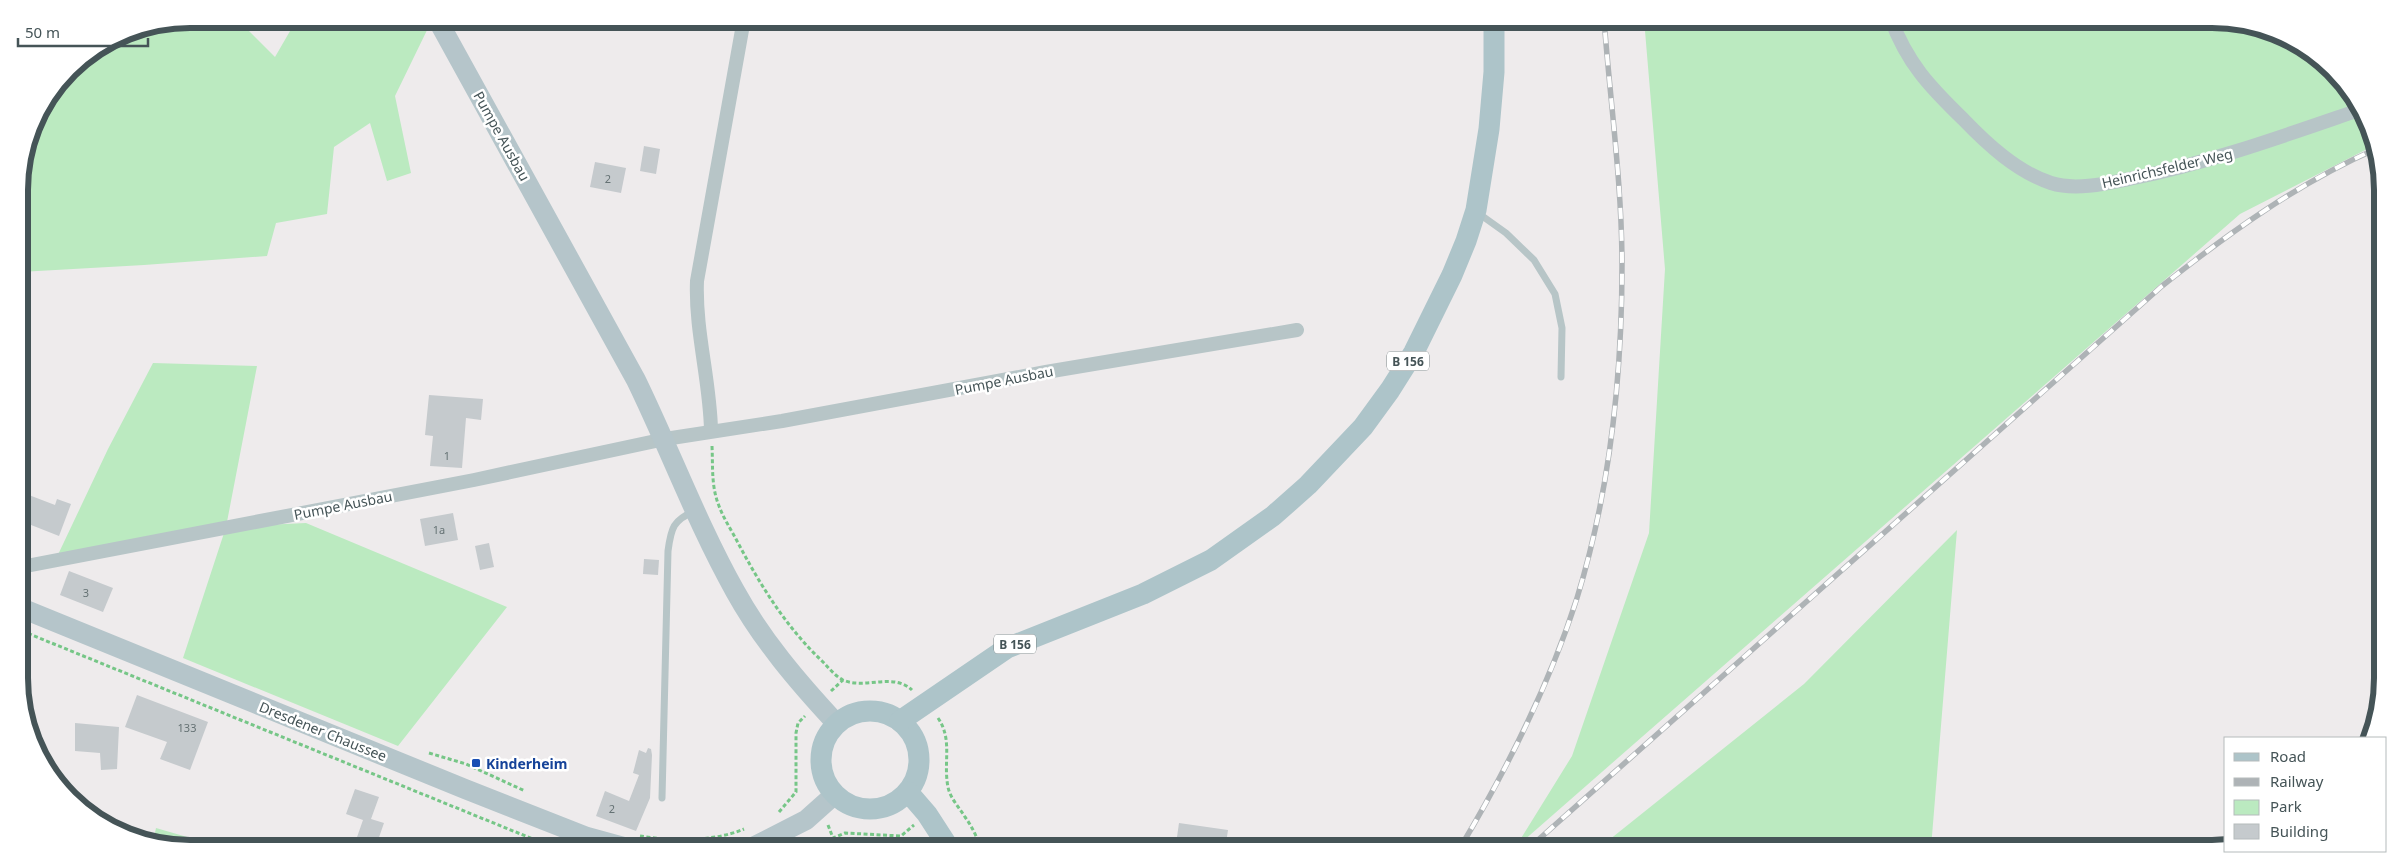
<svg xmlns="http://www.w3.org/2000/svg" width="2402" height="867" viewBox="0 0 2402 867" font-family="'Noto Sans',sans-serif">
  <rect width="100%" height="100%" fill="#eeebec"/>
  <!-- green -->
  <g fill="#bbeac0">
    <polygon points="190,19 237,19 275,57 297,19 426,19 430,24 395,96 411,173 387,181 370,123 334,147 327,214 276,223 267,256 144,265 20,272 19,178 36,114 77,61 125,32"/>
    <polygon points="1644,19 2212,19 2267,28 2341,77 2366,114 2375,145 2240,214 1515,848 1572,756 1649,533 1665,269"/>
    <polygon points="153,363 257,366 226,527 306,523 507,607 398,746 183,658 226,527 55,561 108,449"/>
    <polygon points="1957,530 1931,848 1599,848 1804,684"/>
    <polygon points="156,828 225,848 190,848 153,842"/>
  </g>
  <!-- building -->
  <g fill="#c5cacd">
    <polygon points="644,146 660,149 656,174 640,171"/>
    <polygon points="595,162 626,168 621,193 590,187"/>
    <polygon points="429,395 483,399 481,420 466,418 462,468 430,466 433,436 425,435"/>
    <polygon points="21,492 55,505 57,499 71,504 59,536 21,521"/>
    <polygon points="453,513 458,540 425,546 420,519"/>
    <polygon points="489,543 494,567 480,570 475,546"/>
    <polygon points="644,559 659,560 658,575 643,574"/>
    <polygon points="69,571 113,588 103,612 60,595"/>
    <polygon points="137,695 208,722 190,770 160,759 167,742 125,727"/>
    <polygon points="75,723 119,727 117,769 101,770 100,753 75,751"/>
    <polygon points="648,748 651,749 652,755 650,798 636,831 596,816 605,791 629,801 639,775 633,773 639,750 646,753"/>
    <polygon points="355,789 379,797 371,819 384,823 376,846 356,840 363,820 346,814"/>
    <polygon points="1179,823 1228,830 1226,843 1177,837"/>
  </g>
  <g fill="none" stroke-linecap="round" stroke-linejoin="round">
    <!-- path -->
    <g stroke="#76c687" stroke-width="3" stroke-dasharray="4 2.5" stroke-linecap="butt">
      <path d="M712,446c1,21 -1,40 7,60 4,11 11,22 17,33 24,46 50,88 87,123 6,6 12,14 20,18 22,10 50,-8 69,10"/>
      <polyline points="22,631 555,848"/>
      <polyline points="831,691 843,680"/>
      <path d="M938,718c15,22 5,44 10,69 2,11 11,20 17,30 7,9 12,21 16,31"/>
      <polyline points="429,753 466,764 525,791"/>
      <polyline points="779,812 796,792 796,733 798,723 805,716"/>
      <polyline points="828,825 833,838 845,833 901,836 914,825"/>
      <path d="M640,836c31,5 74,6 104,-7"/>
      <polyline points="815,848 833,838"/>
    </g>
    <!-- lane -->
    <g stroke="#b7c5c7" stroke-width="7">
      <polyline points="1478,213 1506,233 1534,260 1555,294 1562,328 1561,377"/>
      <path d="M662,798l6,-247c3,-23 5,-31 27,-40"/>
    </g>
    <!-- street -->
    <g stroke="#b7c5c7" stroke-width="14">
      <path d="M1891,19c16,44 39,68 72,100 24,25 54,53 88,64 25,8 58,0 83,-5 78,-16 152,-43 228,-69"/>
      <path d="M711,430c-1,-50 -16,-99 -14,-149l47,-262"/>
      <polyline points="21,567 474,480 665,439 782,421 1046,372 1297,330"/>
    </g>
    <!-- secondary -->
    <g stroke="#b5c5ca" stroke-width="20">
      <path d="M437,19l199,361c34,70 61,143 99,211 27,49 63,91 101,132"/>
      <polyline points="21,608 465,789 587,837 627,848"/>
      <polyline points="751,848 806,820 834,795"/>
    </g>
    <!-- primary -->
    <g stroke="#adc4c9" stroke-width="21">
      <circle cx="870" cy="760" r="49"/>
      <polyline points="900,721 1007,648 1143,594 1211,560 1273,516 1308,485 1363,427 1390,390 1414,352 1452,275 1466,241 1476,210 1489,129 1494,72 1494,19"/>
      <polyline points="908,792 927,814 949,848"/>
    </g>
    <defs>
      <g id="rail">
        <path d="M1460,848c47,-79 89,-162 117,-250 33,-107 45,-223 45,-333 0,-82 -12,-165 -18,-246"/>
        <path d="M1529,848l633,-562c67,-53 136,-103 214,-137"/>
      </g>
    </defs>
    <!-- rail casing -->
    <use href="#rail" stroke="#aeb3b6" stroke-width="5.5"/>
    <!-- rail -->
    <use href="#rail" stroke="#fff" stroke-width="4" stroke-dasharray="11" stroke-linecap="butt"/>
  </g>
  <!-- markers -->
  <rect fill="#1a4fb4" stroke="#fff" stroke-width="2" x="471" y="758" width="10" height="10" rx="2.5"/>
  <g text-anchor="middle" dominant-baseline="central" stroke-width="5" stroke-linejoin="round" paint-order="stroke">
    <!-- number labels -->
    <g font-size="11" fill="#657274">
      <text x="608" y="178">2</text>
      <text x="447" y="455">1</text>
      <text x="439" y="529">1a</text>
      <text x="86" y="592">3</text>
      <text x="187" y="727">133</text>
      <text x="612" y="808">2</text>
    </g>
    <!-- shield labels -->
    <g fill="#fff" stroke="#7d8789" stroke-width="1">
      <rect x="1387" y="351.5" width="42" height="19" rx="4"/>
      <rect x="994" y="634.5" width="42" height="19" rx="4"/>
    </g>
    <g font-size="12" font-weight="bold" fill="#455457">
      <text x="1408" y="361">B 156</text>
      <text x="1015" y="644">B 156</text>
    </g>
    <!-- street labels -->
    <g font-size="14" fill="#455457" stroke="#fff">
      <text transform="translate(502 136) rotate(61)">Pumpe Ausbau</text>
      <text transform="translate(2167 168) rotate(-13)">Heinrichsfelder Weg</text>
      <text transform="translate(1004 380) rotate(-11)">Pumpe Ausbau</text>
      <text transform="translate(343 505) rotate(-11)">Pumpe Ausbau</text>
      <text transform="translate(323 731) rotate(22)">Dresdener Chaussee</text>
    </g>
    <!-- transit labels -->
    <g font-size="14" font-weight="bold" fill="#164399" stroke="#fff" text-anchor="start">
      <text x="486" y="763">Kinderheim</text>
    </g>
  </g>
  <!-- crop -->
  <path d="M0 0H2402V867H0ZM190 28H2212A162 162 0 0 1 2374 190V678A162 162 0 0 1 2212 840H190A162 162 0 0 1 28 678V190A162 162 0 0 1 190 28Z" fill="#fff" fill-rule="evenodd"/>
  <path fill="none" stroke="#455457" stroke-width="6" d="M190 28H2212A162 162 0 0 1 2374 190V678A162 162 0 0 1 2212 840H190A162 162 0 0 1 28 678V190A162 162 0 0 1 190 28Z"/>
  <!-- legend -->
  <rect x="2224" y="737" width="162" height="115" fill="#ffffff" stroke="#b5bbbc"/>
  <rect x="2234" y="753" width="25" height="8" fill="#adc4c9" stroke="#b5bbbc"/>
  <text x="2270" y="762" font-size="15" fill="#455457">Road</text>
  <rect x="2234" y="778" width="25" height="8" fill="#aeb3b6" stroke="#b5bbbc"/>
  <text x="2270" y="787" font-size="15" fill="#455457">Railway</text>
  <rect x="2234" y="800" width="25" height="15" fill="#bbeac0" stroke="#b5bbbc"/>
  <text x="2270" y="812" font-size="15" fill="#455457">Park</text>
  <rect x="2234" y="824" width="25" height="15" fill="#c5cacd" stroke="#b5bbbc"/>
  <text x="2270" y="837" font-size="15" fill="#455457">Building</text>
  <!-- scale -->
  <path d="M18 38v8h130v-8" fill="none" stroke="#455457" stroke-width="2.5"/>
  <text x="25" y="38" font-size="15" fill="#455457" stroke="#ffffff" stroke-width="4" paint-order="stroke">50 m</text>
</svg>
